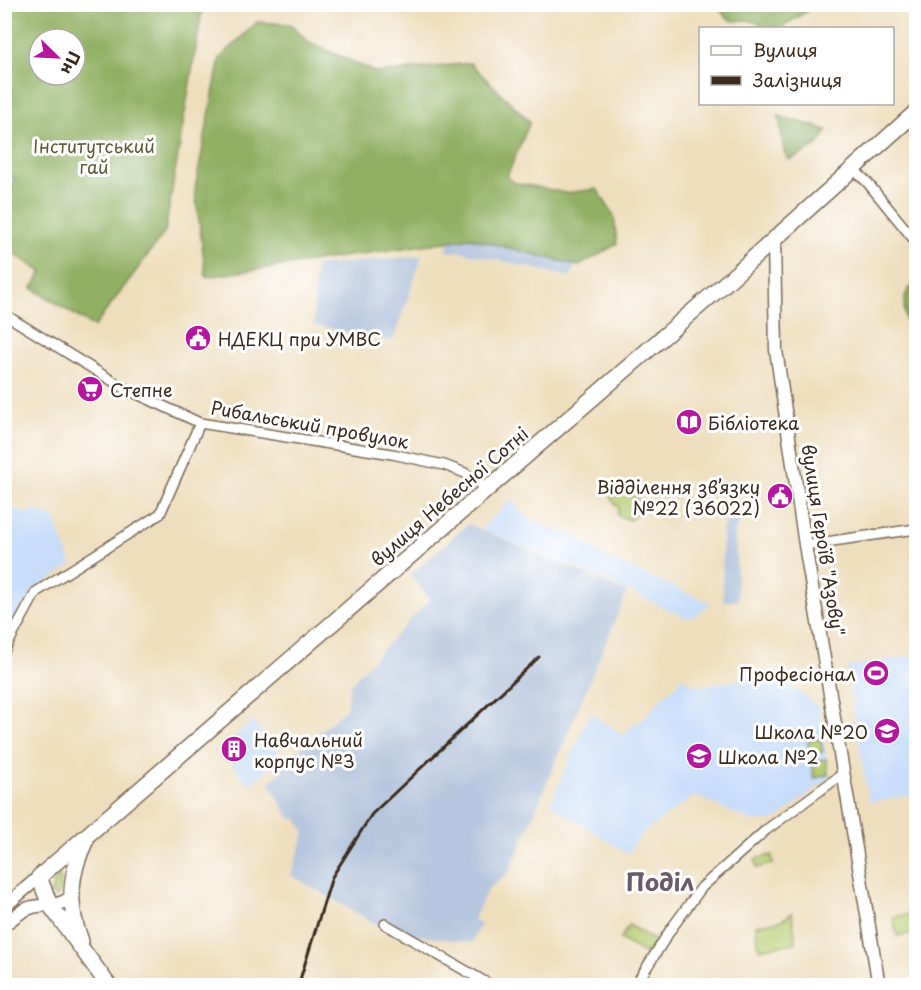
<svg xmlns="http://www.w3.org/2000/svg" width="921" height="990" viewBox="0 0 921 990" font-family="'Playpen Sans',sans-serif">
  <rect width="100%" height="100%" fill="#fff"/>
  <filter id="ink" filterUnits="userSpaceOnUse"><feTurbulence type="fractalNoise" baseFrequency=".0167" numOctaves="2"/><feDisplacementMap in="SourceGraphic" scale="12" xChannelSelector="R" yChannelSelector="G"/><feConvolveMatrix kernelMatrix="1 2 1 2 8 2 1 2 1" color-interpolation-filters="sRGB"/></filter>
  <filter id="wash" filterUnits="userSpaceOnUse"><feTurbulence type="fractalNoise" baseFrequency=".008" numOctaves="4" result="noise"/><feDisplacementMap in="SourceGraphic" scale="24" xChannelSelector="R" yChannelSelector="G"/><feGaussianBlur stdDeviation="1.35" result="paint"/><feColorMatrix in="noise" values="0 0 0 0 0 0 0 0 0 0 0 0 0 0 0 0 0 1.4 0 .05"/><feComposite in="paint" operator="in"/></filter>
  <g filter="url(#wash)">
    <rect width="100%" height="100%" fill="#efdebd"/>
    <!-- built -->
    <g fill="#c7ddf9">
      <polygon points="512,499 521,512 531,520 550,528 576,535 600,555 711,603 698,614 687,618 596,576 481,529"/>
      <polygon points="5,504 25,513 35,510 54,518 72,565 34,589 5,641"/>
      <polygon points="916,655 916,795 869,802 846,667"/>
      <polygon points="775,675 818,706 830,777 777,819 769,821 751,821 695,796 643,832 628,854 550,804 590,713 623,735 630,727 643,719 666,693 678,685 681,678 699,686"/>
      <polygon points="252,721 283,757 250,785 220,750"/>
    </g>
    <!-- industrial -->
    <g fill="#b5c6de">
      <polygon points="5,174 15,178 5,201"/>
      <polygon points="447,229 591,251 576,265 570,277 459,251 448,252"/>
      <polygon points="422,256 393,341 314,325 315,266"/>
      <polygon points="730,511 743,515 735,532 738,601 723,601 722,530"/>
      <polygon points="468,524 627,592 509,873 488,889 473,920 481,924 471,943 388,931 291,875 305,832 296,818 291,820 269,783 284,769 281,765 346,709 350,684 430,599 410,575"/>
    </g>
    <!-- green -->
    <g fill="#b5cc71" stroke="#787b48" stroke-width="1.5">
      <polygon points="615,487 633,494 643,506 630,520 617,515 619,508 611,498"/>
      <polygon points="820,738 823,752 810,754 808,741"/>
      <polygon points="826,759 828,775 814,778 812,761"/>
      <polygon points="772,855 773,864 757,868 755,859"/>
      <polygon points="56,875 61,877 59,892 56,898 51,893"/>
      <polygon points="792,913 796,943 759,949 756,925 780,921"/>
      <polygon points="916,913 916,933 897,936 893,917"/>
      <polygon points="629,925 655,941 647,955 620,939"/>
    </g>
    <!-- forest -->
    <g fill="#90b063" stroke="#666d40" stroke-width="1.5" fill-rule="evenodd">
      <path d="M4,5h199l-38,227 -71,95 -62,-39 10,-16 -37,-24v-47l10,-22 -10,-5zM39,39h36v36h-36z"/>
      <polygon points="715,5 816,5 781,28 765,28 758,23 747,20 734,21 727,18"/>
      <polygon points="257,22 290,24 307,41 377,73 470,63 530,122 507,176 512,182 566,193 597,189 614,216 617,244 579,266 471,238 206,277 195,189 220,58"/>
      <path d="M779,116l48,14c-6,17 -24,24 -39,30l-4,-8z"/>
      <path d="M916,283v56c-11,-7 -16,-39 -7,-50 2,-2 5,-4 7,-6z"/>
    </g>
  </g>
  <g filter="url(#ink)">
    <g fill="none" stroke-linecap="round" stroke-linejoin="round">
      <defs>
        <g id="minor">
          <polyline points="853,169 867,182 916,242"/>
          <polyline points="4,314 124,388 200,423 392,454 444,465 465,473 479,482 486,490"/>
          <polyline points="805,545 916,529"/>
          <polyline points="4,651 36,592 160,514 200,423"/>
          <polyline points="385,924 492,986"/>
          <polyline points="635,986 671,929 702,887 766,830 844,773"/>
        </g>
        <g id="tertiary">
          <polyline points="774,240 776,350 805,545 879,986"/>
          <polyline points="4,907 39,877"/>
          <path d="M4,925c9,-7 18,-16 29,-18 14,-3 27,0 38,-10"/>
        </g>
        <g id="primary">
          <path d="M81,941c-14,-35 -12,-67 5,-101"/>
          <polyline points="109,986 50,905 39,877 729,280 916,112"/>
        </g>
      </defs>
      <!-- minor casing -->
      <use href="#minor" stroke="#7a6956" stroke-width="12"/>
      <!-- tertiary casing -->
      <use href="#tertiary" stroke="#7a6956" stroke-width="15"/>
      <!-- primary casing -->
      <use href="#primary" stroke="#7a6956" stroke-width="18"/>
      <!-- minor -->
      <use href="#minor" stroke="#fff" stroke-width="9"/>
      <!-- tertiary -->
      <use href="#tertiary" stroke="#fff" stroke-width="12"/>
      <!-- primary -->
      <use href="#primary" stroke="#fff" stroke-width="15"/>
      <!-- rail -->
      <polyline stroke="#3b2a1e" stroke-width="3" points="298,986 332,877 372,814 539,657"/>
    </g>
  </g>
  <!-- icons -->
  <defs>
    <symbol id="civic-disc" viewBox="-11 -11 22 22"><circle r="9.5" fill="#b5179e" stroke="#fff"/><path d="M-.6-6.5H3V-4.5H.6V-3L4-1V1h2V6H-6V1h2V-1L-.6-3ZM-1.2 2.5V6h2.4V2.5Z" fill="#fff"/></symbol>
    <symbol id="supermarket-disc" viewBox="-11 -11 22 22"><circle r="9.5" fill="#b5179e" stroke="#fff"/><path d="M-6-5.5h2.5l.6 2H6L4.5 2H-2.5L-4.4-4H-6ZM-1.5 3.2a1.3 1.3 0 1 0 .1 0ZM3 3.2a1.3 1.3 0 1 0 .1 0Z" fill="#fff"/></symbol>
    <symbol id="library-disc" viewBox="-11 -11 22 22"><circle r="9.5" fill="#b5179e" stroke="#fff"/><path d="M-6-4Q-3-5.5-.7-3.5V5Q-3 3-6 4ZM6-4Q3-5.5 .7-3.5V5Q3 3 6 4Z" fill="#fff"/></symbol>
    <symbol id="stadium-disc" viewBox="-11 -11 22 22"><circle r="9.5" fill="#b5179e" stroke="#fff"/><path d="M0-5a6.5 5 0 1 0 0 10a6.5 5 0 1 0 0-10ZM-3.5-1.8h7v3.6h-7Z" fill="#fff"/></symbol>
    <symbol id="school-disc" viewBox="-11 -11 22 22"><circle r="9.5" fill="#b5179e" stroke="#fff"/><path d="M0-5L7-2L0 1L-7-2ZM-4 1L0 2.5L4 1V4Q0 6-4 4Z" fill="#fff"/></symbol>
    <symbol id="building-disc" viewBox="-11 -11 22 22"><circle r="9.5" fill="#b5179e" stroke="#fff"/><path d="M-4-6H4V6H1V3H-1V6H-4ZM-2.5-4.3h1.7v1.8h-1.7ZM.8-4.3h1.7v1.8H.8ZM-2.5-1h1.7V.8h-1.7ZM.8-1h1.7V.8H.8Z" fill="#fff"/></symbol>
  </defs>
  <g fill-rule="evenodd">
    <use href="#civic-disc" x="183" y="323" width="30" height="30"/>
    <use href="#supermarket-disc" x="75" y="374" width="30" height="30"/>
    <use href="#library-disc" x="674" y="407" width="30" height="30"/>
    <use href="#civic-disc" x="765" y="481" width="30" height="30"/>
    <use href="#stadium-disc" x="861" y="658" width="30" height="30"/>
    <use href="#school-disc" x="872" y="716" width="30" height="30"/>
    <use href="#building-disc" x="219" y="734" width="30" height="30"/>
    <use href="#school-disc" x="684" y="741" width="30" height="30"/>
  </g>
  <g text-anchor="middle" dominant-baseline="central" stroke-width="6" stroke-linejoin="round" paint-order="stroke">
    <!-- park labels -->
    <g font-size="18" fill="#605b37" stroke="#fff">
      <text x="94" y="145">Інститутський<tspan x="94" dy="21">гай</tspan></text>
    </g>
    <!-- poi labels -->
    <g font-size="18" fill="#3b2a1e" stroke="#fff" text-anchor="start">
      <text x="218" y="338">НДЕКЦ при УМВС</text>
      <text x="110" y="389">Степне</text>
      <text x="708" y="422">Бібліотека</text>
      <text x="760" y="486" text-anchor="end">Відділення зв’язку<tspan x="760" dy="21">№22 (36022)</tspan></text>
      <text x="856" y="673" text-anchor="end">Професіонал</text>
      <text x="868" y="731" text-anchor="end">Школа №20</text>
      <text x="254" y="739">Навчальний<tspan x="254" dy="21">корпус №3</tspan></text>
      <text x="718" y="756">Школа №2</text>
    </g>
    <!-- street labels -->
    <g font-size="18" fill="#3b2a1e" stroke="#fff">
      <text transform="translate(310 424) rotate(10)">Рибальський провулок</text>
      <text transform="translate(449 496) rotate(-41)">вулиця Небесної Сотні</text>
      <text transform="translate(824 540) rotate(81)">вулиця Героїв "Азову"</text>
    </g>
    <!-- district labels -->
    <g font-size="24" font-weight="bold" fill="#6a5c69" stroke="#fff">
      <text x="660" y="881">Поділ</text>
    </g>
  </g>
  <!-- margin -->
  <rect width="921" height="990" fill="none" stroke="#fff" stroke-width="24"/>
  <!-- legend -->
  <rect x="699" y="27" width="195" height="78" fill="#ffffff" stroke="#b1aaa5" stroke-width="1.5"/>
  <rect x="711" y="46" width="30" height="9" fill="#ffffff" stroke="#b1aaa5" stroke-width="1.5"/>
  <text x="753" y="57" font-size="18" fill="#3b2a1e">Вулиця</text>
  <rect x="711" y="76" width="30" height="9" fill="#3b2a1e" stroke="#b1aaa5" stroke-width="1.5"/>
  <text x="753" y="87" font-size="18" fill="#3b2a1e">Залізниця</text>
  <!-- north arrow -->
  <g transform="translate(57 57) rotate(114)"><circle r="28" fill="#ffffff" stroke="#b1aaa5" stroke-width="1.5"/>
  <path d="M0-4.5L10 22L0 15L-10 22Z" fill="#b5179e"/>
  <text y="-9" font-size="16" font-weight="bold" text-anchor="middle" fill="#3b2a1e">Пн</text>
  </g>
</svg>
